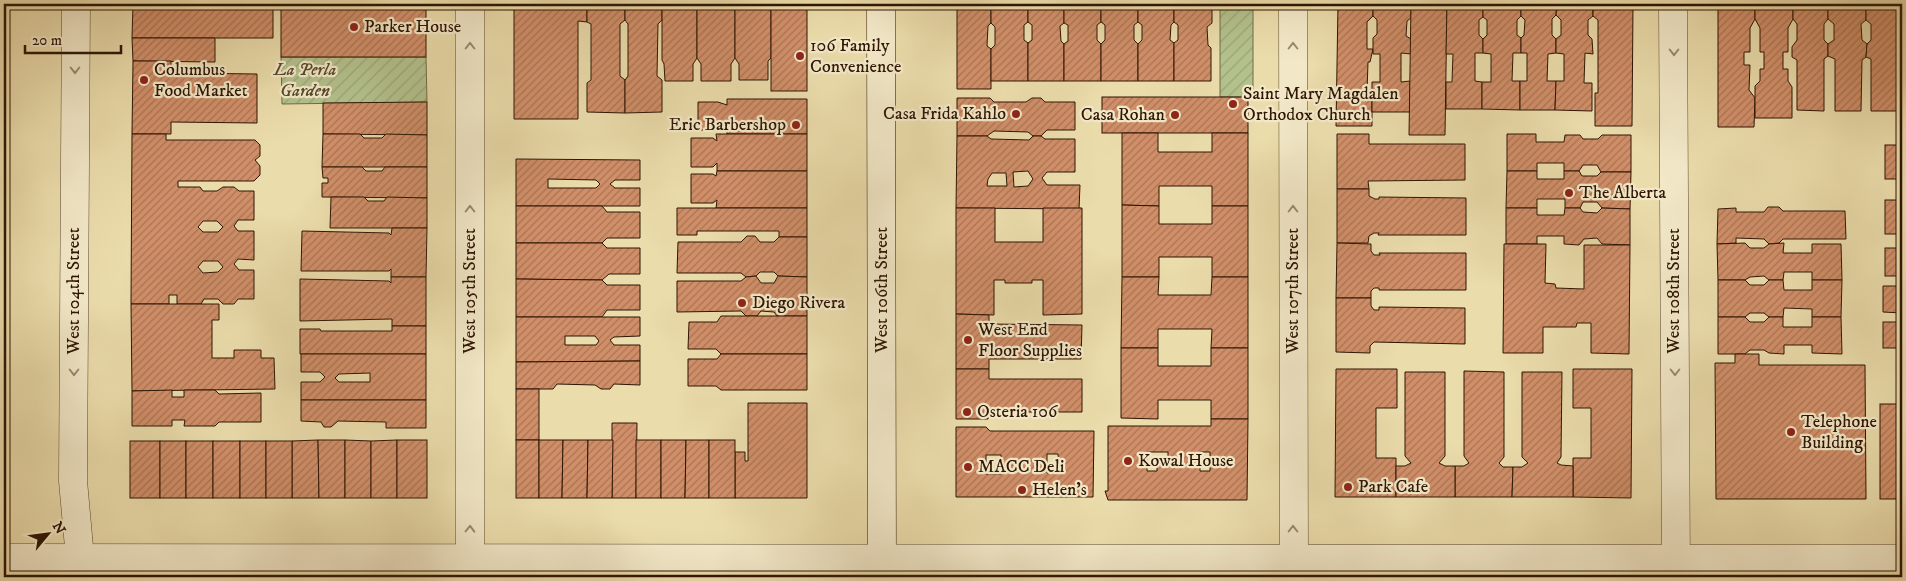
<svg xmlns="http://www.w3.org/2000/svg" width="1906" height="581" viewBox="0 0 1906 581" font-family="'IM FELL DW Pica',serif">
  <defs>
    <pattern id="garden-furrows" width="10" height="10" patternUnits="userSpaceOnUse" patternTransform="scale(1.25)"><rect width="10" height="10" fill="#b3c18c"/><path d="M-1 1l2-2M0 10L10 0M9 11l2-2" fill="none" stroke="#9aa577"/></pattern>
    <pattern id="building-hatch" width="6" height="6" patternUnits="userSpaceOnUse" patternTransform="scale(1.25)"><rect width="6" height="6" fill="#d18f69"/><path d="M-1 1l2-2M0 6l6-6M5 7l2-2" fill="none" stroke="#aa7454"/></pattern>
  </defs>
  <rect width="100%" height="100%" fill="#ebdcab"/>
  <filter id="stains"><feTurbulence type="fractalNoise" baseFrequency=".004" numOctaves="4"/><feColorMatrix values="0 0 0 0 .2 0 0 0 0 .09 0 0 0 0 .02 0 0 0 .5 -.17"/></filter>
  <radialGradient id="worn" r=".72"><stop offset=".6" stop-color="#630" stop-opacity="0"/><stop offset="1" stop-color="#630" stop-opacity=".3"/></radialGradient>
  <!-- garden -->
  <g fill="url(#garden-furrows)" stroke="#706b48">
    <rect x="1220" y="4" width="33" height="93"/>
    <polygon points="281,57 426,57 427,102 282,104"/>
  </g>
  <!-- building -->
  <g fill="url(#building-hatch)" stroke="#2e1504" fill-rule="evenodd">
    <polygon points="133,4 273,4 273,38 132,38"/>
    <rect x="281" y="4" width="145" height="53"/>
    <polygon points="514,4 587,4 587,22 578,21 578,119 514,119"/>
    <polygon points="587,4 625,4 625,20 620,24 620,76 625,80 625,113 587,112 587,83 591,80 591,24 587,22"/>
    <polygon points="625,4 662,4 662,20 658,24 657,76 662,80 662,112 625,113 625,80 628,76 628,24 625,20"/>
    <polygon points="662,4 697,4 697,58 693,64 693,81 665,81 664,64 662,60"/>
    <polygon points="697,4 735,4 735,58 731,64 731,81 701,81 701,64 697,58"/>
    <polygon points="735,4 771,4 771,58 768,61 768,80 739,80 739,64 735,58"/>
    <rect x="771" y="4" width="36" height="87"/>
    <polygon points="957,4 991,4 991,23 988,26 987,46 991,49 991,89 957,89"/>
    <polygon points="991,4 1028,4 1028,22 1024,25 1024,40 1028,43 1028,81 991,81 991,49 995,45 995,27 991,23"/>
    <polygon points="1028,4 1064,4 1064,23 1060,26 1061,41 1064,44 1064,81 1028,81 1028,43 1032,40 1032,25 1028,22"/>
    <polygon points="1064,4 1101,4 1101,22 1097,25 1097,40 1101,44 1101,81 1064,81 1064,44 1068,41 1068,25 1064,23"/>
    <polygon points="1101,4 1138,4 1138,22 1134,25 1134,40 1138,44 1138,81 1101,81 1101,44 1105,40 1105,25 1101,22"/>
    <polygon points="1138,4 1174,4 1174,22 1171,25 1170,40 1174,43 1174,81 1138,81 1138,44 1142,40 1142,25 1138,22"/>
    <polygon points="1174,4 1212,4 1212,23 1207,27 1208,45 1211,48 1211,81 1174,81 1174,43 1178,40 1178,25 1174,22"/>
    <polygon points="1338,4 1373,4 1373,16 1367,22 1367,49 1373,49 1370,62 1368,62 1367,92 1372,98 1372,126 1336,126"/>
    <polygon points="1373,4 1411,4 1411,18 1407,21 1406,36 1411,39 1411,54 1401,53 1401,82 1410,81 1410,112 1372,112 1372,82 1380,82 1380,54 1373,54 1373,38 1377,34 1377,20 1373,16"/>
    <polygon points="1411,4 1447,4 1445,135 1409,135"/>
    <polygon points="1447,4 1483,4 1483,17 1479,20 1479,35 1483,39 1483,53 1475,53 1475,81 1482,82 1482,109 1446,109 1446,82 1452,82 1453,54 1446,54"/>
    <polygon points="1483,4 1521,4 1521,16 1517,20 1517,35 1521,38 1521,53 1513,53 1512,81 1520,81 1520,110 1482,109 1482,82 1491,82 1491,54 1483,53 1483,39 1487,35 1487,20 1483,17"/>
    <polygon points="1521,4 1557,4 1556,15 1552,19 1552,35 1556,39 1556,53 1548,54 1547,81 1556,81 1555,110 1520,110 1520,81 1527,81 1527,53 1521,53 1521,38 1524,35 1525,20 1521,16"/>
    <polygon points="1557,4 1593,4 1593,16 1588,20 1588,35 1592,39 1593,54 1585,53 1584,83 1592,83 1592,111 1555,110 1556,81 1564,81 1564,54 1556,53 1556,39 1561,35 1561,20 1556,15"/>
    <polygon points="1593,4 1633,4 1632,126 1595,126 1595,93 1598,93 1598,20 1593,16"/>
    <polygon points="1718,4 1755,4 1755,19 1750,28 1750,52 1744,52 1744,65 1750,65 1749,90 1755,98 1754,127 1718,127"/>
    <polygon points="1755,4 1793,4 1793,19 1788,28 1788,52 1783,52 1783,69 1788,69 1788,81 1792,87 1792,118 1755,118 1755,86 1760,81 1760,69 1764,69 1764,52 1760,52 1760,28 1755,19"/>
    <polygon points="1793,4 1828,4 1828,19 1824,24 1824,40 1828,44 1828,56 1824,59 1824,111 1797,110 1797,60 1792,57 1792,47 1797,40 1797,24 1793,19"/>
    <polygon points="1828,4 1866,4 1866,20 1861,24 1862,40 1867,44 1866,57 1862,60 1861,111 1835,111 1835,59 1828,56 1828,44 1834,40 1834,24 1828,19"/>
    <polygon points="1866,4 1902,4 1902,17 1899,23 1899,41 1902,44 1902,57 1898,60 1897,111 1871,111 1871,59 1866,57 1867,44 1871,40 1871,24 1866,20"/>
    <polygon points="132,38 215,38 215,62 133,61"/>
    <polygon points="133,61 171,61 171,71 181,73 257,74 257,123 171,122 171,134 132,134"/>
    <rect x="1102" y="97" width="146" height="36"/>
    <polygon points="957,98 990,98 994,102 1026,102 1032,98 1041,98 1045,102 1075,102 1075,130 1047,130 1041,136 1033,136 1028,132 994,131 987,136 957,136"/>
    <polygon points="727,99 807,99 807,134 727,134 727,127 718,130 698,130 698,102 718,102 727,105"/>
    <polygon points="427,102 427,135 323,134 323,103"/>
    <polygon points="1122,133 1158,133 1158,152 1212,152 1212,133 1248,133 1248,206 1212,206 1212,186 1159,186 1159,206 1122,205"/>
    <path d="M132,134h34v6h89l5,5v11l-5,4 5,6v9l-6,6h-76v6h22l3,4h14l6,-4h11l5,4h15v29h-16l-4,6 4,5h16v29l-16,-1 -4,5 5,6h15v29h-16l-4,5h-11l-5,-5h-14l-3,5h-24v-9h-8v9h-38zM203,221h14l6,6 -5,5h-15l-5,-5zM203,261h15l5,6 -5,5 -15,1 -5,-6z"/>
    <polygon points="323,134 360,134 364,138 382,138 386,134 427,135 427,167 322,167"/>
    <polygon points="716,134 807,134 807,171 717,171 717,163 713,167 691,167 691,138 713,138 717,141"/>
    <polygon points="1337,134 1369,134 1369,144 1465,144 1465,180 1368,181 1369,189 1337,189"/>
    <polygon points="1507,134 1536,134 1536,142 1564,142 1565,135 1580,135 1583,139 1598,139 1602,135 1631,135 1631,172 1601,172 1597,165 1583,165 1579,171 1564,171 1564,163 1537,163 1537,171 1507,171"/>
    <path d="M957,136h30l4,3 38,1 4,-4h8l4,3h30v33h-28l-5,6 5,7h33l-1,24 -123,-1zM1028,171l5,8 -5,7 -14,1 -1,-15zM992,173h14l1,13h-20l1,-7z"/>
    <rect x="1885" y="145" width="17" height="34"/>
    <path d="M516,159l124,1v20h-25l-5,4 5,4h25v18h-124zM548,179l48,1 4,4 -4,4h-48z"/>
    <polygon points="322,167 362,167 366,171 382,171 385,167 427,167 427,198 322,197 322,183 328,183 328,178 323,178"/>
    <polygon points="717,171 807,171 807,208 716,208 717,200 713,203 691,203 691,174 713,174 716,176"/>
    <polygon points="1507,171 1537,171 1537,179 1564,179 1564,171 1579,171 1582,176 1597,176 1601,172 1631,172 1630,209 1602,208 1597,202 1583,202 1580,208 1565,208 1565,199 1537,199 1537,208 1506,208"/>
    <polygon points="1337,189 1369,189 1369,196 1375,199 1379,199 1379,197 1466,198 1466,235 1378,235 1379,233 1374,233 1369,236 1368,243 1337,243"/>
    <polygon points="331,197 364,197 368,201 384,201 387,197 427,198 427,228 330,228"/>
    <rect x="1885" y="200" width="17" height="34"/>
    <polygon points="1122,205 1159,206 1159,224 1212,224 1212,206 1248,206 1248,277 1212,277 1212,257 1159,257 1159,277 1122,277"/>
    <polygon points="516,206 602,206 607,212 640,212 640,238 607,238 602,243 516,243"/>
    <polygon points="1768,207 1779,207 1783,211 1845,211 1846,239 1783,239 1779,243 1769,244 1764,239 1736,238 1736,243 1717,244 1718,209 1736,208 1736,212 1764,212"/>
    <polygon points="677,208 807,208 807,237 779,237 779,231 697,231 697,235 677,235"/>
    <polygon points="956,208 995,208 995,242 1043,242 1043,208 1082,208 1082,314 1043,315 1043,280 1032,280 1032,283 1005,283 1005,280 994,280 994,315 956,314"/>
    <polygon points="1506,208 1537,208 1537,215 1564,215 1565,208 1580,208 1583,212 1597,213 1602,208 1630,209 1630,245 1602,244 1597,238 1584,239 1579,245 1564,244 1564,236 1537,236 1537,244 1506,244"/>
    <polygon points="392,228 427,228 426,277 391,277 391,269 389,271 301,271 302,231 389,233 391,235"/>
    <polygon points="747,236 755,236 760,242 774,242 779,237 807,237 807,277 778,276 774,272 760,272 756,276 746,277 741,273 677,273 678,242 741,242"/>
    <polygon points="516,243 602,243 607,248 640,248 640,274 609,274 602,280 516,279"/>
    <polygon points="1337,243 1371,244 1371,251 1374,255 1380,255 1379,253 1466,253 1466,290 1379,290 1379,288 1374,288 1371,291 1371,298 1336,298"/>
    <polygon points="1745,243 1750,248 1764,248 1769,244 1784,243 1783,253 1812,253 1812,244 1841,244 1842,280 1812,280 1812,272 1784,272 1783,280 1769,280 1764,276 1750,277 1745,280 1718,280 1717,244"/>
    <polygon points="1504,244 1546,244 1545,283 1555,284 1556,288 1584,289 1584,245 1630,245 1629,354 1591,353 1591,323 1577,323 1576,327 1543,327 1543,353 1503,353"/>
    <rect x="1885" y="248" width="17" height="28"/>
    <polygon points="756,276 761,283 774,283 778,276 807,277 807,316 777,316 774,312 761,311 757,316 746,316 741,311 677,312 677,281 741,281 746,277"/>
    <polygon points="391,277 426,277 426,326 392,326 392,319 300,321 300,279 389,281 391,283"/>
    <polygon points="1122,277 1159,277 1158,295 1211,295 1212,277 1248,277 1248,348 1211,348 1212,329 1158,329 1158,348 1121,348"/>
    <polygon points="516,279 602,280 607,285 640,285 640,310 607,310 602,317 516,317"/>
    <polygon points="1718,280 1745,280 1750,285 1764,285 1769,280 1783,280 1784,290 1812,290 1812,280 1842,280 1841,317 1812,317 1812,309 1784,308 1783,317 1769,317 1764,313 1750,313 1745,317 1718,317"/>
    <polygon points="1883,286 1902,286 1902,313 1883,312"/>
    <polygon points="1336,298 1371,298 1371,306 1374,310 1379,310 1379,307 1465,308 1465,344 1374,342 1370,346 1370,353 1336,352"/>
    <polygon points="131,304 219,304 219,320 212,320 212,358 234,358 234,350 261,350 261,358 274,358 275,389 132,391"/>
    <polygon points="956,314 989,315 989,324 1082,325 1081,359 989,359 989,369 956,369"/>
    <polygon points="721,316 807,316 807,354 721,354 716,349 688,349 689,322 717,322"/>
    <path d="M516,317h124v19l-26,1 -4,3 4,5h26v16l-124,1zM565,336h30l4,5 -3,4h-31z"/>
    <polygon points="1718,317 1745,317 1750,322 1764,322 1769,317 1783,317 1783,327 1812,327 1812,317 1841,317 1842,354 1812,353 1812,345 1784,345 1784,354 1769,353 1764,350 1750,350 1745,354 1718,354"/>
    <rect x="1883" y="322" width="19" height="26"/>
    <polygon points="392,326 426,326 426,354 300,354 300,329 320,329 321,331 392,331"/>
    <polygon points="1121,348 1158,348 1158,366 1211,366 1211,348 1248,348 1248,419 1211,419 1211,400 1158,400 1158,419 1121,418"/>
    <path d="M301,354h125v46h-125v-18h19l5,-5 -5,-5h-19zM370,373v9h-31l-4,-4 4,-4z"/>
    <polygon points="721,354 807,354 807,390 721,390 716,386 688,386 688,359 717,359"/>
    <polygon points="1735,354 1759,354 1759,365 1865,365 1866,499 1716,499 1715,363 1735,363"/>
    <polygon points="640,361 640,385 614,384 610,389 601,389 595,385 557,384 553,389 516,389 516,362"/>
    <polygon points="956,369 989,369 989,379 1082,379 1082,412 989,412 988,419 956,419"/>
    <polygon points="1336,369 1397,369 1397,408 1376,408 1376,458 1396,458 1396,497 1335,497"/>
    <polygon points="1573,369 1632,369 1631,498 1573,497 1573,458 1591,458 1591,408 1573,408"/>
    <polygon points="1464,371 1504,372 1504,457 1499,463 1503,467 1513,467 1512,497 1455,497 1455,466 1464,466 1469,463 1464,456"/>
    <polygon points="1405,372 1445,372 1445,456 1439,463 1445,466 1455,466 1455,497 1396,497 1396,466 1405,466 1411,463 1405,456"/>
    <polygon points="1522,372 1562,372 1561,457 1557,463 1561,465 1573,466 1573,497 1512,497 1513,467 1522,467 1528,463 1522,457"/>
    <rect x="516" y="389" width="23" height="51"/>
    <polygon points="172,390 172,397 184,397 184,390 215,390 219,394 261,393 261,422 219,422 215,426 184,426 185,420 172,420 172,426 132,426 132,391"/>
    <polygon points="301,400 426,400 426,428 386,428 386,422 338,421 331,427 324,427 321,422 301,421"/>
    <polygon points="748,403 807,403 807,498 735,498 735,452 745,452 745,461 748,461"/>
    <rect x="1880" y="404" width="22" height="95"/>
    <path d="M1211,419h37l-1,81h-139l-3,-9h3v-65h103zM1147,452h21v11h-11v8h-10zM1200,452h10v19h-10z"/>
    <polygon points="612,423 637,423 636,498 612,498"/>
    <path d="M956,427h30l4,4h104l-1,66h-137zM1047,454h11l1,19h-12zM986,455h15l1,19h-16z"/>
    <polygon points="318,440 319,498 292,498 292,441"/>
    <polygon points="318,440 345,440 345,498 319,498"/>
    <polygon points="345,440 371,441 371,498 345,498"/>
    <polygon points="397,440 397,498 371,498 371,441"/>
    <rect x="397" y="440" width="30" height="58"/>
    <rect x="516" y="440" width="23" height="58"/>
    <polygon points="539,440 563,440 562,498 539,498"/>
    <polygon points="563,440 588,440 587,498 562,498"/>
    <polygon points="588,440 613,440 612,498 587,498"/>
    <rect x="636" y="440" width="25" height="58"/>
    <polygon points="661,440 686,440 685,498 661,498"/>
    <polygon points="686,440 709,440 709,498 685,498"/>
    <rect x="709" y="440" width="26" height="58"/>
    <rect x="130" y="441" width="30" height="57"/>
    <rect x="160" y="441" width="26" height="57"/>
    <rect x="186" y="441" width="27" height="57"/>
    <rect x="213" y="441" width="27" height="57"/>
    <rect x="240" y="441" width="26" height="57"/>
    <rect x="266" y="441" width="26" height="57"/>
  </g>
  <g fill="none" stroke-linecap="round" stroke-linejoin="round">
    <defs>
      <g id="minor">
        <polyline points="76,4 73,481 80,558 85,577"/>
        <polyline points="1293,4 1294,577"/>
        <polyline points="1673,4 1676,577"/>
        <polyline points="4,558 1902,559"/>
        <polyline points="470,577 470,4"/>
      </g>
      <polyline id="secondary" points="881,4 882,577"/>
    </defs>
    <!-- minor casing -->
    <use href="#minor" stroke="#5d472e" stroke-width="29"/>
    <!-- secondary casing -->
    <use href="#secondary" stroke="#2e1504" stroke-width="29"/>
    <!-- minor -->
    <use href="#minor" stroke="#f2e8c8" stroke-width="28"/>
    <!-- secondary -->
    <use href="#secondary" stroke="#f2e8c8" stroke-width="28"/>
  </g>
  <!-- one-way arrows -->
  <defs><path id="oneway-chevron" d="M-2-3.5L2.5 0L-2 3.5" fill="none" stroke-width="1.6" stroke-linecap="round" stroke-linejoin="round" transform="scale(1.25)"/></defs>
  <g stroke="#9a8970">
    <use href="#oneway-chevron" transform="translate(470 46) rotate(-90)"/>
    <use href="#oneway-chevron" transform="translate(1293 46) rotate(-90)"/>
    <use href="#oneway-chevron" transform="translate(1674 52) rotate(90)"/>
    <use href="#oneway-chevron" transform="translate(75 70) rotate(90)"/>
    <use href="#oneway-chevron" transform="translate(470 209) rotate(-90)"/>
    <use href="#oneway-chevron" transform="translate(1293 209) rotate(-90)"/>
    <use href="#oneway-chevron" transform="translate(74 372) rotate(90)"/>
    <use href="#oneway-chevron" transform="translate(1675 372) rotate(90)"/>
    <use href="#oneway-chevron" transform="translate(470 529) rotate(-89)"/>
    <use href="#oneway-chevron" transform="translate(1293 529) rotate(-90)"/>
  </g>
  <!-- markers -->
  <g fill="#8f2418" stroke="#f2e8c8" stroke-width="2">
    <circle cx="354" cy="27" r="5"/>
    <circle cx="800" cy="56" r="5"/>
    <circle cx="144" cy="80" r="5"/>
    <circle cx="1233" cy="104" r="5"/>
    <circle cx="1016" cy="114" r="5"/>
    <circle cx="1175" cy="115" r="5"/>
    <circle cx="796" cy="125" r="5"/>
    <circle cx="1569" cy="193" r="5"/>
    <circle cx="742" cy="303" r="5"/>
    <circle cx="968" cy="340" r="5"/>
    <circle cx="967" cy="412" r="5"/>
    <circle cx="1791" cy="432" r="5"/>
    <circle cx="1128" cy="461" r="5"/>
    <circle cx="968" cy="467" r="5"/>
    <circle cx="1348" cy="487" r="5"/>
    <circle cx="1022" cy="490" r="5"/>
  </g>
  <g text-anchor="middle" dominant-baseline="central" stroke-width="4.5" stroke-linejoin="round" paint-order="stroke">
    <!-- poi labels -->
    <g font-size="18" fill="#2e1504" stroke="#f2e8c8" text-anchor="start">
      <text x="364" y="27">Parker House</text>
      <text x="810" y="46">106 Family<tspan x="810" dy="21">Convenience</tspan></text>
      <text x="154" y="70">Columbus<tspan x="154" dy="21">Food Market</tspan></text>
      <text x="1243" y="94">Saint Mary Magdalen<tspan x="1243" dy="21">Orthodox Church</tspan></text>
      <text x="1006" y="114" text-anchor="end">Casa Frida Kahlo</text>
      <text x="1165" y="115" text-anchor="end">Casa Rohan</text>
      <text x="786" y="125" text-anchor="end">Eric Barbershop</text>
      <text x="1579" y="193">The Alberta</text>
      <text x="752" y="303">Diego Rivera</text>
      <text x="978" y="330">West End<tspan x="978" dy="21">Floor Supplies</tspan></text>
      <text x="977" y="412">Osteria 106</text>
      <text x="1801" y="422">Telephone<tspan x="1801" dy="21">Building</tspan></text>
      <text x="1138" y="461">Kowal House</text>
      <text x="978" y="467">MACC Deli</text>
      <text x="1358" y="487">Park Cafe</text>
      <text x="1032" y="490">Helen's</text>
    </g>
    <!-- park labels -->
    <g font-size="18" font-style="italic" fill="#56492d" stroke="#f2e8c8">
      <text x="305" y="70">La Perla<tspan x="305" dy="21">Garden</tspan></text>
    </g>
    <!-- street labels -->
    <g font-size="18" fill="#2e1504" stroke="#f2e8c8">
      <text transform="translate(882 290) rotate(-90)">West 106th Street</text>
      <text transform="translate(74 291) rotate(-90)">West 104th Street</text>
      <text transform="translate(470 291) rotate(-90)">West 105th Street</text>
      <text transform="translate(1293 291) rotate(-90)">West 107th Street</text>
      <text transform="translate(1674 291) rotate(-90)">West 108th Street</text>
    </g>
  </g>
  <!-- margin -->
  <rect width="1906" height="581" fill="none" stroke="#ebdcab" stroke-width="20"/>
  <rect x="5" y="5" width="1896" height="571" fill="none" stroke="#2e1504" stroke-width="2.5"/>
  <rect x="10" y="10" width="1886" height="561" fill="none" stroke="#2e1504"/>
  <!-- north arrow -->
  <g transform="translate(48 534) rotate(61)" stroke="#f2e8c8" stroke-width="4" paint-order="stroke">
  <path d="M0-4L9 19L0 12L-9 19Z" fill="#2e1504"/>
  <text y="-8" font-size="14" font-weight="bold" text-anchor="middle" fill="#2e1504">N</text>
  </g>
  <!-- scale -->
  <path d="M25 45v8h96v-8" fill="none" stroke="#2e1504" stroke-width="2.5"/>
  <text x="32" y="45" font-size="15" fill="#2e1504" stroke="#f2e8c8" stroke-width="4" paint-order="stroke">20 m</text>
  <rect width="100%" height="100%" filter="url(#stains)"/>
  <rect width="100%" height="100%" fill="url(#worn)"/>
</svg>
